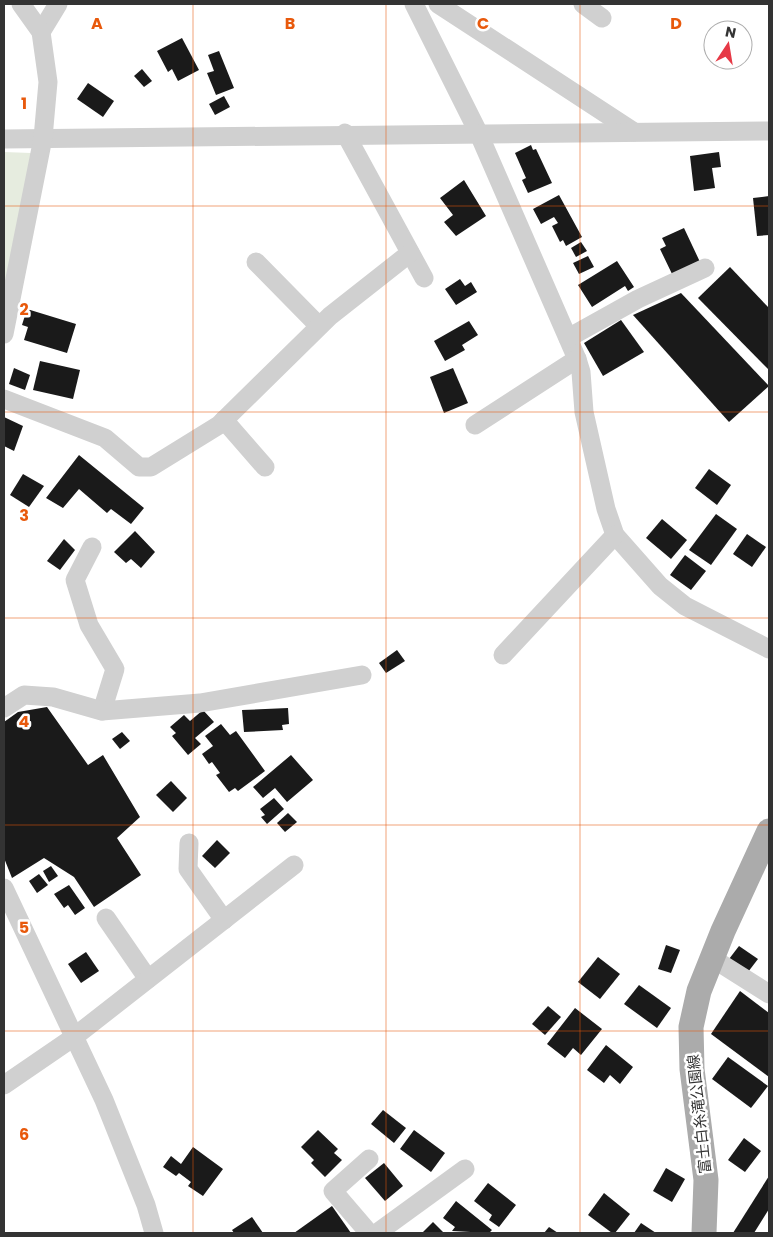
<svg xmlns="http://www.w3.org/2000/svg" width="773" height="1237" viewBox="0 0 773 1237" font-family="Poppins,'Noto Sans JP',sans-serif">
  <rect width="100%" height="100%" fill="#fff"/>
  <!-- green -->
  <polygon fill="#e6ecdf" points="4,152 31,153 4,292"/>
  <!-- building -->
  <g fill="#1a1a1a">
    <polygon points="182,38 199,70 178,81 172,69 168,72 157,51"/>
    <polygon points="219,51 234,88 216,95 207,73 214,71 208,55"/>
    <polygon points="142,69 152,81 144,87 134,76"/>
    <polygon points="88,83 114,101 103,117 77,99"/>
    <polygon points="224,96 230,107 215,115 209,104"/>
    <polygon points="531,145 533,150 536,149 552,183 528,193 522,180 526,178 515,153"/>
    <polygon points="719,152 721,167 712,168 715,188 694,191 690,156"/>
    <polygon points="464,180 486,216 456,236 444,222 453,215 440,198"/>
    <polygon points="559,195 582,237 566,246 563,240 560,242 552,226 558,223 554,217 541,224 533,209"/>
    <polygon points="769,196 769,235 757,236 753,198"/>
    <polygon points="684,228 700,262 673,276 660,249 666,246 662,238"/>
    <polygon points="581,242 587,251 576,257 571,248"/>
    <polygon points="588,256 594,267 579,274 573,263"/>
    <polygon points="617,261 634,287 628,291 625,286 592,307 578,285"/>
    <polygon points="730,267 769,308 768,369 698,298"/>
    <polygon points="460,279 465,286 471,282 477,292 456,305 445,289"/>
    <polygon points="681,293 769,386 729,422 633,315"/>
    <polygon points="27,309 76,324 67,353 24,340 28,327 22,325"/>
    <polygon points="621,320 644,352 603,376 584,343"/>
    <polygon points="469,321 478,335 462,345 465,350 445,361 434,341"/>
    <polygon points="40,361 80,370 73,399 33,390"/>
    <polygon points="14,368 30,375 25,390 9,384"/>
    <polygon points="453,368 468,403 444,413 430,377"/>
    <polygon points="4,417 23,426 14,451 4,446"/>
    <polygon points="79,455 144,508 131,524 111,509 107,513 79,489 63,508 46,498"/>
    <polygon points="709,469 731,485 717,505 695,488"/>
    <polygon points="23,474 44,486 29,507 10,495"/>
    <polygon points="716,514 737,529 711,565 689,550"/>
    <polygon points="662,519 687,540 671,559 646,538"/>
    <polygon points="135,531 155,552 141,568 131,559 126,563 114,552"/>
    <polygon points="747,534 766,547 752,567 733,554"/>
    <polygon points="64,539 75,550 60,570 47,561"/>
    <polygon points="685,555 706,571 691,590 670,575"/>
    <polygon points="397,650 405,661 386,673 379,663"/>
    <polygon points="47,707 88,765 103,755 140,817 117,838 141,875 94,907 74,877 44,858 12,878 4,858 4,722 18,712"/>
    <polygon points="288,708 289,724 282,725 283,730 244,732 242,710"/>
    <polygon points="203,710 214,722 195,738 201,744 188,755 172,736 176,733 170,727 184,715 190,721"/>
    <polygon points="221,724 230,735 236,731 265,771 238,791 235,788 229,792 216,775 220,773 212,762 209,764 202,754 213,746 205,736"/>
    <polygon points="122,732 130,741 120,749 112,739"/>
    <polygon points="291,755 313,780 287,802 275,788 263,798 253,787"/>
    <polygon points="171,781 187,798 173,812 156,795"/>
    <polygon points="274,798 284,809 267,824 261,817 265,815 260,809"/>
    <polygon points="288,813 297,822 285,832 277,823"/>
    <polygon points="217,840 230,853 215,868 202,856"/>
    <polygon points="51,866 58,876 49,882 43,871"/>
    <polygon points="39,874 48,885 37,893 29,881"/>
    <polygon points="69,885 85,908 75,915 68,905 64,908 54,894"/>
    <polygon points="666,945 680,950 671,973 658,969"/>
    <polygon points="739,946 758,959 748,972 729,959"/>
    <polygon points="86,952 99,971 81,983 68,964"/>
    <polygon points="598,957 620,974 600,999 578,982"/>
    <polygon points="639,985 671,1008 657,1028 624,1004"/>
    <polygon points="740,991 769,1013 769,1077 711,1034"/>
    <polygon points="548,1006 561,1017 545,1035 532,1024"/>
    <polygon points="575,1008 602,1029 581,1055 573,1048 565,1058 547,1044"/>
    <polygon points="606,1045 633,1067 620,1084 610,1075 604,1083 587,1070"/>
    <polygon points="728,1057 768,1086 751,1108 712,1079"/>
    <polygon points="383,1110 406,1128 394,1143 371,1124"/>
    <polygon points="318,1130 338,1149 334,1153 342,1160 325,1177 311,1163 314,1160 301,1147"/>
    <polygon points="414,1130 445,1153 431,1172 400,1149"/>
    <polygon points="744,1138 761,1151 745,1172 728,1160"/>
    <polygon points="193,1147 223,1169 203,1196 188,1186 191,1182 179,1173 176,1176 163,1167 171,1156 181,1164"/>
    <polygon points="384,1163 403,1186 385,1201 365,1178"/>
    <polygon points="666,1168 685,1179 672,1202 653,1191"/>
    <polygon points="769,1176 769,1209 754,1233 733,1233"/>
    <polygon points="488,1183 516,1205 499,1227 489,1220 492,1215 474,1201"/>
    <polygon points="604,1193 630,1214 615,1233 612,1233 588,1215"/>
    <polygon points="456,1201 492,1230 489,1233 452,1231 455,1227 443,1218"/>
    <polygon points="332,1206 351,1233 294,1233"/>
    <polygon points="252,1217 263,1233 234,1233 232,1230"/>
    <polygon points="433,1222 444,1233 422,1233"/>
    <polygon points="641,1223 656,1233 634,1233"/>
    <polygon points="549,1227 558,1233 544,1233"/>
  </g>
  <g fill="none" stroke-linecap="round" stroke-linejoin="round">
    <!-- minor -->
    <g stroke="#d0d0d0" stroke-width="19">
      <polyline points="414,4 478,132 577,359 581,372 584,412 606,509 615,535 660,586 685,606 769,649"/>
      <polyline points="438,4 634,132"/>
      <polyline points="583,4 602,18"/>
      <polyline points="41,32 58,4"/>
      <polyline points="345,133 424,278"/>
      <polyline points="4,139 769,131"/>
      <polyline points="256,262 319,326"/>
      <polyline points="4,334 43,138 48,82 41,32 21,4"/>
      <polyline points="568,338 638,299 705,268"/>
      <polyline points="4,399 105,438 139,467 151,467 219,425 330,316 410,253"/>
      <polyline points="224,420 265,467"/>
      <polyline points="475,425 577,359"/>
      <polyline points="92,547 75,580 89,625 115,669 102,711"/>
      <polyline points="503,655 615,535"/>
      <polyline points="4,708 24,695 53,697 102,711 200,703 362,675"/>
      <polyline points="189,843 188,869 224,920"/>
      <polyline points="4,888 104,1100 146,1205 154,1233"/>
      <polyline points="106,918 148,979"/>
      <polyline points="712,958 769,994"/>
      <polyline points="4,1085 74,1037 294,865"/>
      <polyline points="369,1233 333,1191 369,1159"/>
      <polyline points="377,1233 465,1169"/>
    </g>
    <!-- major -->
    <polyline stroke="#ababab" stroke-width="25" points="704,1233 706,1180 692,1069 691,1027 699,991 723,931 769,831"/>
  </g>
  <!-- grid -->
  <path fill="none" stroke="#e8590c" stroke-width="1" stroke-opacity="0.55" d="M193,4v1229M386,4v1229M580,4v1229M4,206h765M4,412h765M4,618h765M4,825h765M4,1031h765"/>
  <g text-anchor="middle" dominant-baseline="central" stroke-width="5" stroke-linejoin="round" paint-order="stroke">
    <!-- street labels -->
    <g font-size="15" fill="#333" stroke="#fff">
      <text transform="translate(699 1114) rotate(-96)">富士白糸滝公園線</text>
    </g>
  </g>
  <g font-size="16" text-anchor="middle" font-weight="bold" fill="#e8590c" stroke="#fff" stroke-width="5" stroke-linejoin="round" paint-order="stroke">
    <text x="97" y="29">A</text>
    <text x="290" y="29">B</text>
    <text x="483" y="29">C</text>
    <text x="676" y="29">D</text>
    <text x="24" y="109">1</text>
    <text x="24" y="315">2</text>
    <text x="24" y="521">3</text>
    <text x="24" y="727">4</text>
    <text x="24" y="933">5</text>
    <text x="24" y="1140">6</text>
  </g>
  <!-- border -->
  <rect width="773" height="1237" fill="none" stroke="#333333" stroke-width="10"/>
  <!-- north arrow -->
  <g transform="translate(728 45) rotate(12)"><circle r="24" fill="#ffffff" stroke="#adadad"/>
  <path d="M0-4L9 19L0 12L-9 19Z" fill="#e63946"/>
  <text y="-8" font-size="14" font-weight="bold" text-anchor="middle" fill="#333333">N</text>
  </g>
</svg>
